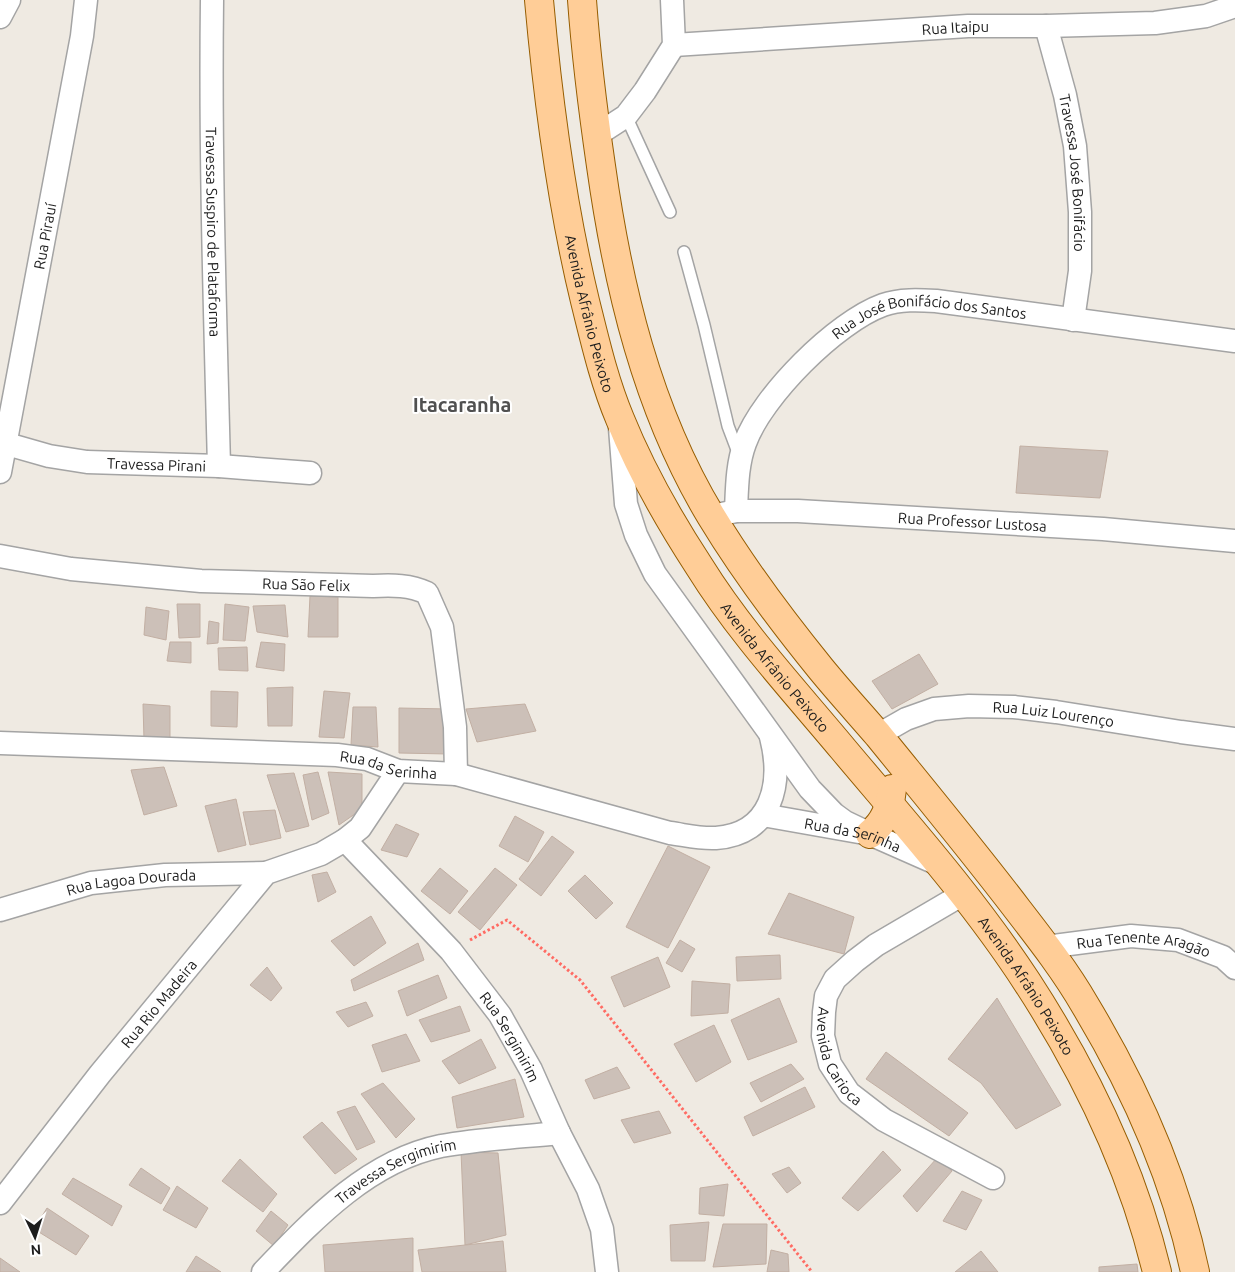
<svg xmlns="http://www.w3.org/2000/svg" width="1235" height="1272" viewBox="0 0 1235 1272" font-family="Ubuntu,sans-serif">
  <rect width="100%" height="100%" fill="#efeae2"/>
  <!-- building -->
  <g fill="#ccc0b8" stroke="#c2afa3">
    <polygon points="1020,446 1108,451 1100,498 1016,493"/>
    <polygon points="310,596 338,597 338,637 308,637"/>
    <polygon points="177,604 200,604 200,637 179,638"/>
    <polygon points="225,604 249,607 245,641 223,640"/>
    <polygon points="285,605 288,637 257,632 253,606"/>
    <polygon points="146,607 169,611 166,640 144,635"/>
    <polygon points="209,621 219,623 218,643 207,644"/>
    <polygon points="170,642 191,642 191,663 167,661"/>
    <polygon points="261,642 285,644 284,671 256,667"/>
    <polygon points="247,647 248,671 219,670 218,648"/>
    <polygon points="919,654 938,684 892,709 872,681"/>
    <polygon points="293,687 292,726 268,726 267,688"/>
    <polygon points="211,691 238,692 237,727 211,726"/>
    <polygon points="324,691 350,693 344,738 319,737"/>
    <polygon points="143,704 170,706 170,740 144,740"/>
    <polygon points="525,704 536,731 477,742 466,709"/>
    <polygon points="353,707 376,707 378,747 351,745"/>
    <polygon points="399,708 449,709 448,754 399,753"/>
    <polygon points="164,767 177,806 144,815 131,770"/>
    <polygon points="318,772 329,813 312,820 303,775"/>
    <polygon points="328,772 362,774 362,809 339,825"/>
    <polygon points="294,773 309,826 286,832 267,775"/>
    <polygon points="236,799 246,845 218,852 205,806"/>
    <polygon points="275,810 281,838 250,845 243,812"/>
    <polygon points="515,816 544,832 528,862 499,846"/>
    <polygon points="396,824 419,834 407,857 381,850"/>
    <polygon points="552,836 574,852 541,896 519,879"/>
    <polygon points="668,846 710,867 668,948 626,927"/>
    <polygon points="440,868 468,891 450,914 421,891"/>
    <polygon points="495,868 517,885 480,930 458,912"/>
    <polygon points="327,872 336,892 318,902 312,875"/>
    <polygon points="585,875 613,903 596,919 568,891"/>
    <polygon points="789,893 854,917 844,954 768,934"/>
    <polygon points="371,916 386,943 354,966 331,941"/>
    <polygon points="680,940 695,949 682,972 666,963"/>
    <polygon points="418,943 424,960 354,991 351,980"/>
    <polygon points="780,955 781,979 737,981 736,957"/>
    <polygon points="658,957 670,987 624,1007 611,977"/>
    <polygon points="267,967 282,988 271,1001 250,985"/>
    <polygon points="438,975 447,998 407,1016 398,991"/>
    <polygon points="692,981 730,984 728,1013 691,1016"/>
    <polygon points="779,998 797,1042 748,1060 731,1020"/>
    <polygon points="997,998 1061,1105 1016,1129 981,1083 948,1059"/>
    <polygon points="366,1002 373,1016 348,1027 336,1012"/>
    <polygon points="460,1006 470,1031 431,1042 419,1020"/>
    <polygon points="714,1025 731,1062 696,1082 674,1044"/>
    <polygon points="406,1034 420,1061 382,1072 372,1045"/>
    <polygon points="481,1039 496,1068 459,1084 442,1061"/>
    <polygon points="886,1052 968,1113 949,1136 866,1079"/>
    <polygon points="791,1064 804,1079 761,1102 750,1083"/>
    <polygon points="617,1067 630,1088 594,1099 585,1080"/>
    <polygon points="515,1079 524,1117 457,1128 452,1097"/>
    <polygon points="383,1083 415,1119 396,1138 361,1094"/>
    <polygon points="805,1087 815,1107 753,1136 744,1117"/>
    <polygon points="355,1106 375,1142 357,1150 337,1112"/>
    <polygon points="659,1111 671,1133 634,1143 621,1120"/>
    <polygon points="322,1122 357,1159 335,1174 303,1137"/>
    <polygon points="883,1151 901,1170 858,1211 842,1198"/>
    <polygon points="461,1152 498,1153 506,1235 465,1245"/>
    <polygon points="937,1158 952,1171 917,1212 903,1196"/>
    <polygon points="240,1159 277,1194 263,1212 222,1181"/>
    <polygon points="789,1167 801,1183 787,1193 772,1174"/>
    <polygon points="141,1168 170,1188 161,1204 129,1185"/>
    <polygon points="73,1178 122,1206 112,1226 62,1194"/>
    <polygon points="728,1184 724,1216 699,1214 700,1188"/>
    <polygon points="177,1186 208,1208 196,1228 163,1210"/>
    <polygon points="962,1191 982,1200 966,1230 943,1221"/>
    <polygon points="47,1208 89,1236 76,1255 34,1229"/>
    <polygon points="271,1211 288,1225 274,1246 256,1231"/>
    <polygon points="709,1222 705,1261 671,1261 670,1225"/>
    <polygon points="723,1224 767,1224 766,1264 713,1267"/>
    <polygon points="413,1238 413,1272 325,1272 323,1245"/>
    <polygon points="503,1241 506,1272 422,1272 418,1250"/>
    <polygon points="771,1250 788,1254 789,1272 767,1272"/>
    <polygon points="981,1251 998,1272 955,1272"/>
    <polygon points="196,1256 221,1272 186,1272"/>
    <polygon points="0,1258 20,1272 0,1272"/>
    <polygon points="1137,1264 1138,1272 1099,1272 1099,1267"/>
  </g>
  <g fill="none" stroke-linecap="round" stroke-linejoin="round">
    <defs>
      <g id="service">
        <polyline points="626,116 670,212"/>
        <polyline points="684,252 704,325 728,426 739,455"/>
      </g>
      <g id="minor">
        <path id="s1" d="M212,0c-2,155 3,311 7,466"/>
        <polyline points="0,17 9,0"/>
        <path id="s2" d="M1046,26l19,69 10,51 5,66v59l-7,49"/>
        <path id="s3" d="M674,45l294,-19h78l109,-3 51,-7 29,-10"/>
        <polyline points="596,131 606,129 626,116 645,91 674,45 672,0"/>
        <polyline points="620,428 626,504 636,535 655,574 810,789 834,814 845,822 870,834"/>
        <path id="s4" d="M0,442l49,14 38,6 132,4 91,7"/>
        <path id="s5" d="M0,472l82,-436 4,-36"/>
        <path id="s6" d="M736,511c1,-23 1,-47 9,-68 17,-47 91,-121 138,-138 17,-6 36,-5 53,-4l299,40"/>
        <path id="s7" d="M722,514l14,-3h62l305,18 132,12"/>
        <path id="s8" d="M0,556l71,13 130,12 172,5c20,-1 37,-1 54,7l15,34 13,100 1,47"/>
        <path id="s9" d="M878,735l28,-16 28,-10 35,-3 45,1 42,5 125,20 54,7"/>
        <path id="s10" d="M0,743l337,12 30,4 31,12 58,3 214,59c15,2 30,6 46,5 56,-4 67,-54 55,-101"/>
        <path id="s11" d="M763,815l107,19 68,30"/>
        <path id="s12" d="M345,840l106,111 49,64 31,55 28,63 29,56 14,40 5,43"/>
        <path id="s13" d="M963,894l-87,51 -21,16 -20,18 -9,17 -2,16 -1,24 7,28 19,29 35,27 109,58"/>
        <path id="s14" d="M0,910l91,-27 74,-8 101,-2"/>
        <path id="s15" d="M1046,947l85,-11 47,4 45,17 12,11"/>
        <path id="s16" d="M0,1203l100,-129 166,-201 55,-19 24,-14 15,-12 38,-57"/>
        <path id="s17" d="M263,1272c50,-52 105,-111 178,-126 39,-7 79,-9 118,-13"/>
      </g>
      <g id="primary">
        <path id="s18" d="M539,0c9,101 22,202 46,301 10,40 19,80 35,118 21,52 49,101 79,147 41,66 94,123 144,183 63,75 130,150 184,233 58,89 105,186 130,290"/>
        <path d="M582,0c4,55 11,111 19,166 17,121 46,244 110,350 32,53 71,105 110,153 18,22 38,44 57,66 47,58 95,116 140,175 24,31 48,62 67,95 50,83 90,172 110,267"/>
        <path d="M870,834c15,-12 20,-27 22,-45"/>
      </g>
    </defs>
    <!-- service casing -->
    <use href="#service" stroke="#a4a4a4" stroke-width="14"/>
    <!-- minor casing -->
    <use href="#minor" stroke="#a4a4a4" stroke-width="25"/>
    <!-- primary casing -->
    <use href="#primary" stroke="#965d00" stroke-width="30"/>
    <!-- path -->
    <polyline stroke="#ff6b63" stroke-width="3" stroke-dasharray="2.5 2.5" stroke-linecap="butt" points="470,940 507,920 580,980 812,1272"/>
    <!-- service -->
    <use href="#service" stroke="#fff" stroke-width="11"/>
    <!-- minor -->
    <use href="#minor" stroke="#fff" stroke-width="22"/>
    <!-- primary -->
    <use href="#primary" stroke="#ffcd97" stroke-width="28"/>
  </g>
  <g text-anchor="middle" dominant-baseline="central" stroke-width="4" stroke-linejoin="round" paint-order="stroke">
    <!-- street labels -->
    <g font-size="15" fill="#1d1d1d" stroke="#fff">
      <text stroke="none"><textPath href="#s3" startOffset="282">Rua Itaipu</textPath></text>
      <text stroke="none"><textPath href="#s2" startOffset="150">Travessa José Bonifácio</textPath></text>
      <text stroke="none"><textPath href="#s1" startOffset="232">Travessa Suspiro de Plataforma</textPath></text>
      <text stroke="none"><textPath href="#s5" startOffset="240">Rua Pirauí</textPath></text>
      <text stroke="none"><textPath href="#s18" startOffset="318">Avenida Afrânio Peixoto</textPath></text>
      <text stroke="none"><textPath href="#s6" startOffset="311">Rua José Bonifácio dos Santos</textPath></text>
      <text stroke="none"><textPath href="#s4" startOffset="159">Travessa Pirani</textPath></text>
      <text stroke="none"><textPath href="#s7" startOffset="251">Rua Professor Lustosa</textPath></text>
      <text stroke="none"><textPath href="#s8" startOffset="308">Rua São Felix</textPath></text>
      <text stroke="none"><textPath href="#s18" startOffset="722">Avenida Afrânio Peixoto</textPath></text>
      <text stroke="none"><textPath href="#s9" startOffset="182">Rua Luiz Lourenço</textPath></text>
      <text stroke="none"><textPath href="#s10" startOffset="390">Rua da Serinha</textPath></text>
      <text stroke="none"><textPath href="#s11" startOffset="92">Rua da Serinha</textPath></text>
      <text stroke="none"><textPath href="#s14" startOffset="135">Rua Lagoa Dourada</textPath></text>
      <text stroke="none"><textPath href="#s15" startOffset="99">Rua Tenente Aragão</textPath></text>
      <text stroke="none"><textPath href="#s18" startOffset="1128">Avenida Afrânio Peixoto</textPath></text>
      <text stroke="none"><textPath href="#s16" startOffset="255">Rua Rio Madeira</textPath></text>
      <text stroke="none"><textPath href="#s12" startOffset="258">Rua Sergimirim</textPath></text>
      <text stroke="none"><textPath href="#s13" startOffset="238">Avenida Carioca</textPath></text>
      <text stroke="none"><textPath href="#s17" startOffset="170">Travessa Sergimirim</textPath></text>
    </g>
    <!-- district labels -->
    <g font-size="20" font-weight="bold" fill="#505050" stroke="#fff">
      <text x="462" y="404">Itacaranha</text>
    </g>
  </g>
  <!-- north arrow -->
  <g transform="translate(35 1237) rotate(176)" stroke="#ffffff" stroke-width="4" paint-order="stroke">
  <path d="M0-4L9 19L0 12L-9 19Z" fill="#1d1d1d"/>
  <text y="-8" font-size="14" font-weight="bold" text-anchor="middle" fill="#1d1d1d">N</text>
  </g>
</svg>
